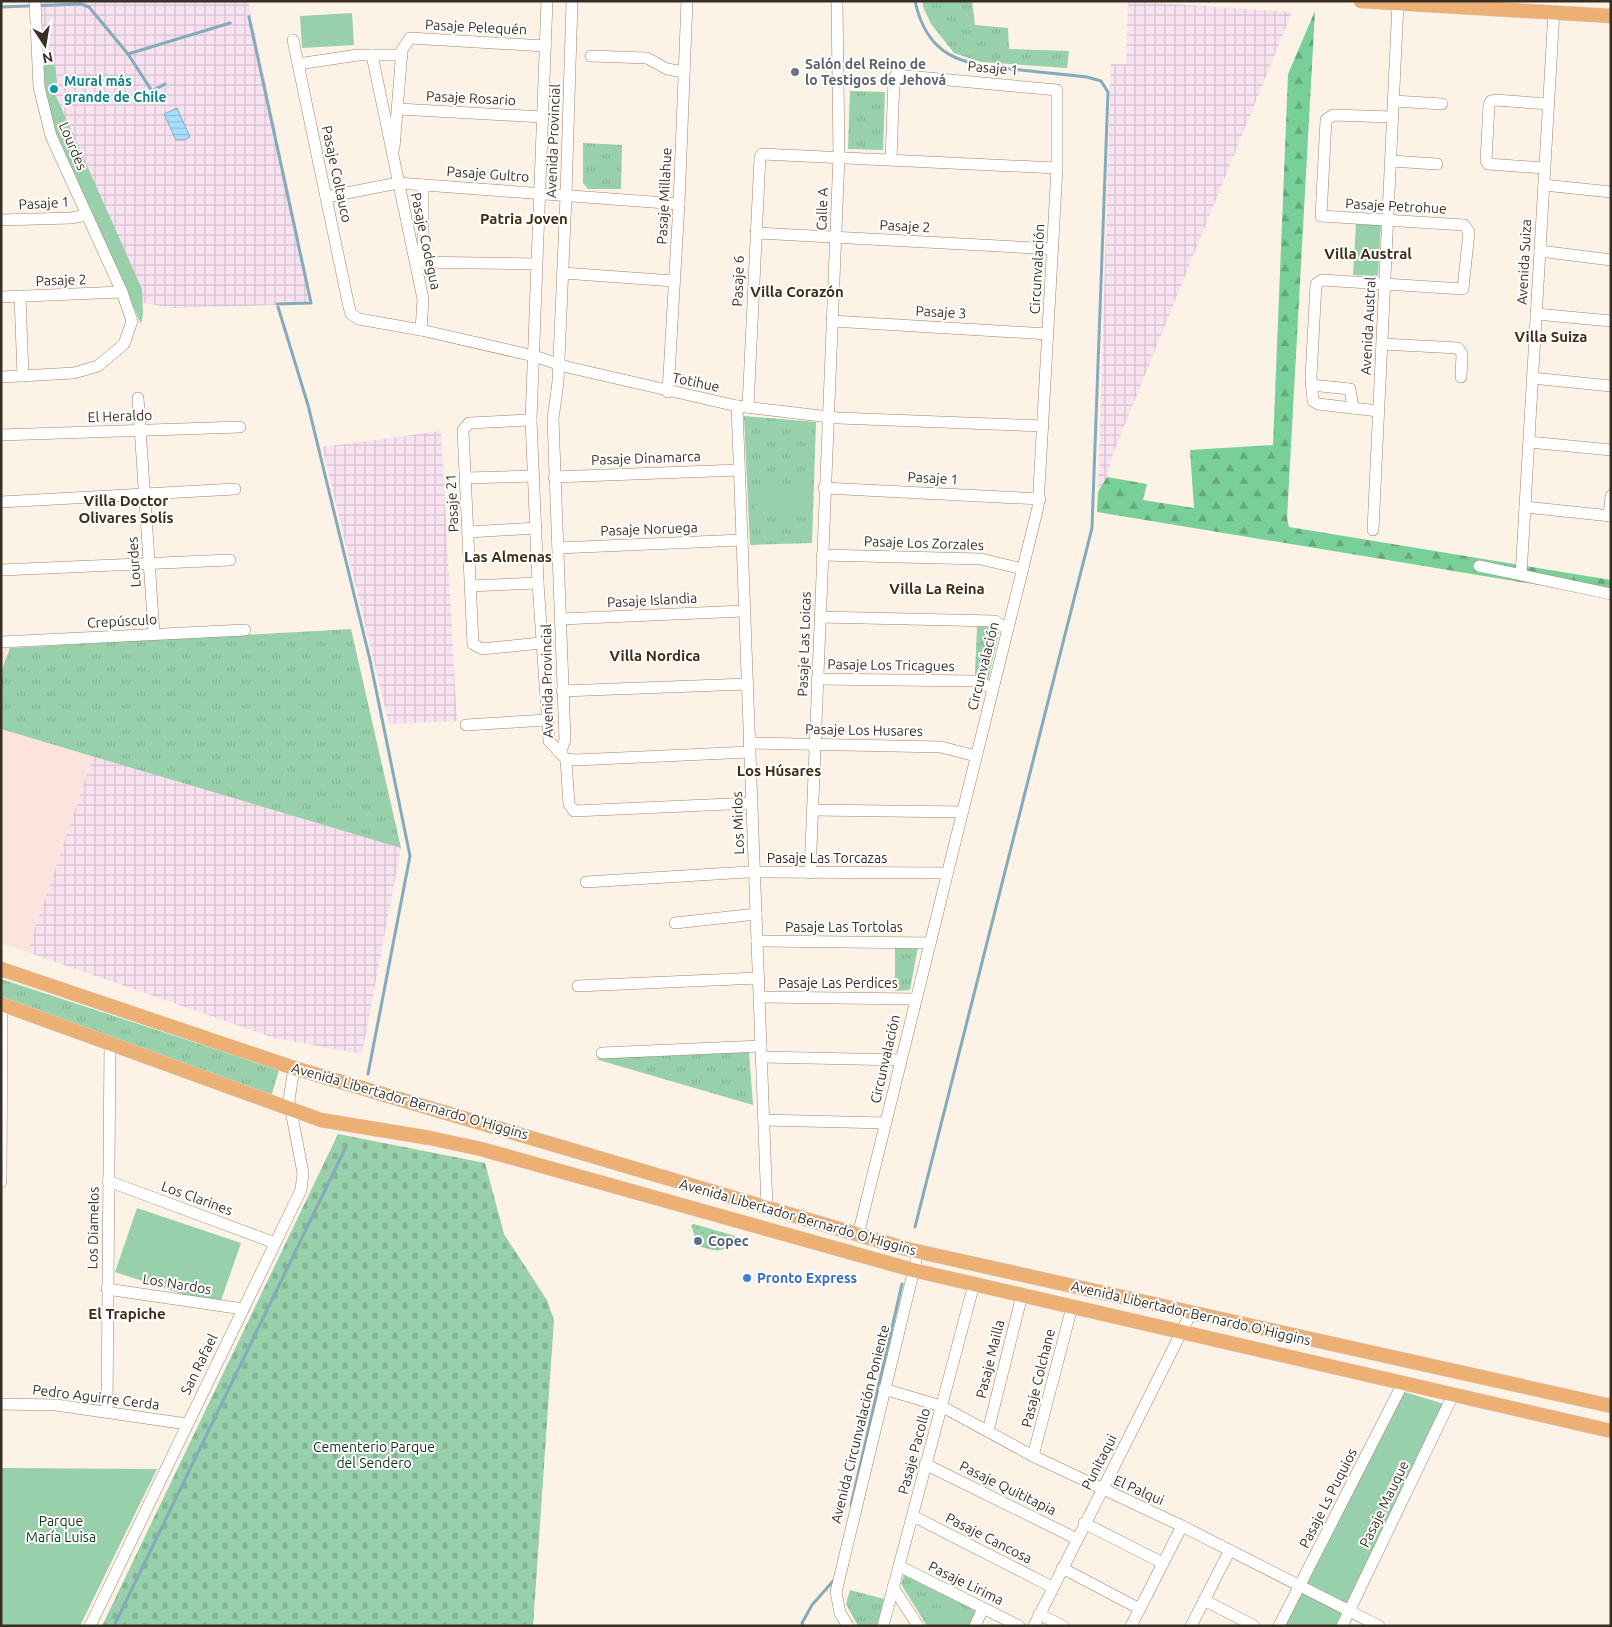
<svg xmlns="http://www.w3.org/2000/svg" width="1612" height="1627" viewBox="0 0 1612 1627" font-family="Ubuntu,sans-serif">
  <defs>
    <pattern id="industrial-grid" width="8" height="8" patternUnits="userSpaceOnUse" patternTransform="scale(1.25)"><rect width="8" height="8" fill="#f8e2f0"/><path d="M0 4h8M4 0v8" fill="none" stroke="#d5c2ce"/></pattern>
    <pattern id="grass-tufts" width="24" height="20" patternUnits="userSpaceOnUse" patternTransform="scale(1.25)"><rect width="24" height="20" fill="#97d0aa"/><path d="M3 7l-1-3M5 7V3M7 7l1-3M15 17l-1-3M17 17v-4M19 17l1-3" fill="none" stroke="#83b392"/></pattern>
    <pattern id="forest-firs" width="22" height="20" patternUnits="userSpaceOnUse" patternTransform="scale(1.25)"><rect width="22" height="20" fill="#78d098"/><path d="M5 1l3.5 6h-7zM16 11l3.5 6h-7z" fill="#63a97c"/></pattern>
    <pattern id="cemetery-stones" width="16" height="16" patternUnits="userSpaceOnUse" patternTransform="scale(1.25)"><rect width="16" height="16" fill="#97d0aa"/><path d="M2 7V4a2 2 0 0 1 4 0v3zM10 15v-3a2 2 0 0 1 4 0v3z" fill="#83b392"/></pattern>
    <pattern id="garden-dots" width="8" height="8" patternUnits="userSpaceOnUse" patternTransform="scale(1.25)"><rect width="8" height="8" fill="#97d0aa"/><path d="M2 2h.1M6 6h.1" fill="none" stroke="#83b392" stroke-width="1.8" stroke-linecap="round"/></pattern>
    <pattern id="water-rules" width="6" height="5" patternUnits="userSpaceOnUse" patternTransform="scale(1.25)"><rect width="6" height="5" fill="#a5e0fc"/><path d="M0 2.5h6" fill="none" stroke="#8fc0d8"/></pattern>
  </defs>
  <rect width="100%" height="100%" fill="#fcf2e6"/>
  <!-- commercial -->
  <g fill="#fde3de">
    <polygon points="1,648 10,648 1,672"/>
    <polygon points="1,729 93,756 27,952 1,943"/>
  </g>
  <!-- industrial -->
  <g fill="url(#industrial-grid)">
    <polygon points="40,1 248,1 313,304 174,308 131,301 56,132 42,70"/>
    <polygon points="1128,1 1292,12 1113,454 1103,493 1098,492 1111,64 1126,64"/>
    <polygon points="441,431 457,721 389,724 322,447"/>
    <polygon points="93,756 401,848 362,1054 274,1038 27,952"/>
  </g>
  <!-- grass -->
  <g fill="url(#grass-tufts)">
    <polygon points="922,1 972,1 975,25 1008,28 1009,49 1069,51 1067,68 981,62 954,53 931,24 924,9"/>
    <polygon points="850,91 885,92 883,150 848,149"/>
    <polygon points="583,143 622,145 621,189 588,189 583,183"/>
    <polygon points="744,416 816,422 812,543 750,545"/>
    <polygon points="977,626 992,627 999,632 988,680 975,674"/>
    <polygon points="351,629 401,848 1,729 1,672 10,648"/>
    <polygon points="918,947 910,990 895,991 895,948"/>
    <polygon points="1,979 279,1070 271,1097 1,998"/>
    <polygon points="749,1052 753,1105 595,1059"/>
    <polygon points="905,1572 978,1609 970,1626 927,1626 901,1584"/>
    <polygon points="850,1590 884,1599 877,1626 858,1626 846,1604"/>
  </g>
  <!-- forest -->
  <polygon fill="url(#forest-firs)" points="1315,11 1287,518 1289,527 1611,580 1611,597 1097,512 1098,492 1107,477 1147,484 1143,500 1194,508 1190,450 1273,445 1288,74"/>
  <!-- cemetery -->
  <polygon fill="url(#cemetery-stones)" points="338,1134 485,1163 504,1234 547,1300 554,1320 533,1626 102,1626"/>
  <!-- park -->
  <g fill="#97d0aa">
    <polygon points="352,13 354,45 302,48 300,16"/>
    <polygon points="41,65 55,65 57,83 53,85 56,96 142,289 143,314 141,324 56,132 47,107"/>
    <polygon points="1356,224 1381,225 1378,276 1353,275"/>
    <polygon points="757,488 808,492 806,517 754,516"/>
    <polygon points="137,1208 241,1243 219,1306 115,1272"/>
    <polygon points="1401,1391 1451,1406 1338,1626 1283,1626"/>
    <polygon points="1,1468 157,1469 80,1626 1,1626"/>
    <polygon points="948,1601 966,1610 958,1626 935,1626"/>
  </g>
  <!-- garden -->
  <path fill="url(#garden-dots)" d="M694,1224l41,12 2,2c-16,16 -18,14 -39,8l-7,-21z"/>
  <!-- water -->
  <polygon fill="url(#water-rules)" stroke="#84abbb" points="177,108 190,137 184,140 176,140 164,114"/>
  <g fill="none" stroke-linecap="round" stroke-linejoin="round">
    <!-- stream -->
    <g stroke="#84abbb" stroke-width="3">
      <path d="M915,1c12,56 46,63 96,68 25,3 51,5 76,8l14,4 7,11 -16,436 -177,699"/>
      <polyline points="1,7 81,4 89,7 128,54 152,91 165,84"/>
      <polyline points="249,17 311,303 277,304"/>
      <polyline points="128,54 230,23"/>
      <polyline points="278,307 308,405 370,660 410,856 368,1074"/>
      <polyline points="851,1505 902,1284"/>
      <polyline points="114,1626 345,1149"/>
      <polyline points="803,1626 802,1623 812,1605 834,1580"/>
    </g>
    <defs>
      <g id="minor">
        <polyline points="547,1 531,420 538,583 549,741 566,759 576,760 750,752"/>
        <polyline points="293,40 349,307 351,314 359,319 421,330 534,356 567,367 737,406 838,418 1043,426"/>
        <polyline points="372,55 423,299 421,330"/>
        <polyline points="591,56 647,58 667,69 684,72"/>
        <polyline points="298,64 358,55 402,55"/>
        <polyline points="1394,101 1442,104"/>
        <polyline points="399,109 543,117"/>
        <polyline points="394,148 402,50 410,38 545,46"/>
        <polyline points="1391,161 1437,164"/>
        <polyline points="1545,168 1488,164 1486,161 1489,105 1491,101 1495,100 1549,104"/>
        <polyline points="423,185 423,262"/>
        <polyline points="1544,185 1611,192"/>
        <polyline points="326,197 398,183 679,204"/>
        <polyline points="1,220 71,218 87,215"/>
        <polyline points="756,233 1053,249"/>
        <polyline points="1540,251 1611,260"/>
        <polyline points="416,262 536,264"/>
        <polyline points="563,273 674,281"/>
        <polyline points="20,296 23,376"/>
        <polyline points="1,297 122,292"/>
        <polyline points="1536,314 1611,321"/>
        <polyline points="832,321 1048,334"/>
        <polyline points="1382,344 1458,348 1462,354 1461,377"/>
        <polyline points="1,377 74,373 98,366 124,344 132,321 122,292 51,136 39,87 35,1"/>
        <polyline points="1532,378 1611,386"/>
        <polyline points="1311,385 1350,389 1353,408"/>
        <polyline points="668,392 679,204 687,1"/>
        <polyline points="138,398 154,634"/>
        <polyline points="737,406 767,1208"/>
        <polyline points="748,407 760,157 762,154 1057,168"/>
        <polyline points="1378,411 1318,404 1313,401 1311,377 1316,284 1322,280 1463,289 1469,232 1464,225 1321,216 1326,120 1333,115 1393,117"/>
        <polyline points="531,420 469,423 463,430 473,644 482,649 541,643"/>
        <polyline points="1,435 240,427"/>
        <polyline points="1529,442 1611,450"/>
        <polyline points="554,477 739,470"/>
        <polyline points="466,478 534,476"/>
        <polyline points="824,488 1040,499"/>
        <polyline points="1,502 235,489"/>
        <polyline points="1525,507 1611,516"/>
        <polyline points="1609,516 1611,496"/>
        <polyline points="1373,530 1398,3"/>
        <polyline points="468,532 536,528"/>
        <polyline points="558,548 742,540"/>
        <polyline points="822,555 981,559 1023,569"/>
        <polyline points="1479,566 1611,594"/>
        <polyline points="1,570 230,560"/>
        <polyline points="1521,575 1554,11"/>
        <polyline points="470,586 538,583"/>
        <polyline points="820,617 995,621 1008,629"/>
        <polyline points="561,619 744,611"/>
        <polyline points="1,642 245,630"/>
        <polyline points="817,679 974,681 993,688"/>
        <polyline points="562,691 747,684"/>
        <polyline points="466,725 546,720"/>
        <polyline points="749,743 941,747 976,756"/>
        <polyline points="560,753 565,740 553,419 558,382 566,196 572,1"/>
        <polyline points="566,759 569,804 574,811 752,803"/>
        <polyline points="813,810 962,812"/>
        <polyline points="810,873 839,156 837,1"/>
        <polyline points="586,882 748,872 947,873"/>
        <polyline points="675,923 756,914"/>
        <polyline points="757,941 930,943"/>
        <polyline points="578,986 759,978"/>
        <polyline points="760,997 915,999"/>
        <polyline points="602,1053 761,1046"/>
        <polyline points="762,1057 901,1060"/>
        <polyline points="764,1120 885,1123"/>
        <polyline points="108,1181 275,1243"/>
        <polyline points="1,1182 2,1005"/>
        <polyline points="858,1235 1038,507 1057,168 1057,90 896,75 894,79 891,159"/>
        <polyline points="107,1289 243,1309"/>
        <polyline points="884,1389 941,1406 1033,1456 1182,1526 1379,1626"/>
        <polyline points="1,1404 56,1405 187,1424"/>
        <polyline points="107,1411 110,1044"/>
        <polyline points="988,1431 1022,1295"/>
        <polyline points="1033,1456 1072,1307"/>
        <polyline points="925,1464 1077,1539"/>
        <polyline points="913,1516 1052,1587"/>
        <polyline points="1084,1523 1163,1563"/>
        <polyline points="899,1566 1019,1626"/>
        <polyline points="1062,1568 1140,1609"/>
        <polyline points="893,1587 918,1626"/>
        <polyline points="1204,1600 1254,1626"/>
        <polyline points="1039,1614 1063,1626"/>
        <polyline points="90,1626 301,1190 303,1173 289,1100 294,1068"/>
        <polyline points="848,1626 840,1613 836,1592 916,1261 916,1251"/>
        <polyline points="883,1626 974,1284"/>
        <polyline points="975,1626 983,1608"/>
        <polyline points="1034,1626 1191,1313"/>
        <polyline points="1131,1626 1182,1526"/>
        <polyline points="1191,1626 1230,1550"/>
        <polyline points="1279,1626 1403,1383"/>
        <polyline points="1342,1626 1453,1395"/>
      </g>
      <g id="major">
        <polyline points="1361,1 1611,16"/>
        <polyline points="1,969 294,1068 907,1249 1611,1406"/>
        <polyline points="1,1004 321,1120 430,1138 481,1149 913,1270 1611,1431"/>
      </g>
    </defs>
    <!-- minor casing -->
    <use href="#minor" stroke="#9d856b" stroke-width="12"/>
    <!-- major casing -->
    <use href="#major" stroke="#d7d5d3" stroke-width="15"/>
    <!-- minor -->
    <use href="#minor" stroke="#fff" stroke-width="11"/>
    <!-- major -->
    <use href="#major" stroke="#ecaf74" stroke-width="14"/>
  </g>
  <!-- markers -->
  <circle fill="#6b7280" stroke="#fff" stroke-width="2" cx="795" cy="72" r="5"/>
  <circle fill="#0f9aa8" stroke="#fff" stroke-width="2" cx="54" cy="89" r="5"/>
  <circle fill="#5c6f8a" stroke="#fff" stroke-width="2" cx="698" cy="1241" r="5"/>
  <circle fill="#3f7fe0" stroke="#fff" stroke-width="2" cx="747" cy="1278" r="5"/>
  <g text-anchor="middle" dominant-baseline="central" stroke-width="4" stroke-linejoin="round" paint-order="stroke">
    <!-- street labels -->
    <g font-size="14" fill="#382f24" stroke="#fff">
      <text transform="translate(476 27) rotate(3)">Pasaje Pelequén</text>
      <text transform="translate(993 68) rotate(5)">Pasaje 1</text>
      <text transform="translate(471 98) rotate(3)">Pasaje Rosario</text>
      <text transform="translate(553 141) rotate(-88)">Avenida Provincial</text>
      <text transform="translate(73 146) rotate(67)">Lourdes</text>
      <text transform="translate(337 174) rotate(78)">Pasaje Coltauco</text>
      <text transform="translate(488 174) rotate(4)">Pasaje Gultro</text>
      <text transform="translate(664 196) rotate(-87)">Pasaje Millahue</text>
      <text transform="translate(44 203) rotate(-3)">Pasaje 1</text>
      <text transform="translate(1396 206) rotate(3)">Pasaje Petrohue</text>
      <text transform="translate(822 209) rotate(-88)">Calle A</text>
      <text transform="translate(905 226) rotate(3)">Pasaje 2</text>
      <text transform="translate(426 241) rotate(78)">Pasaje Codegua</text>
      <text transform="translate(1524 262) rotate(-87)">Avenida Suiza</text>
      <text transform="translate(1037 269) rotate(-87)">Circunvalación</text>
      <text transform="translate(61 280) rotate(-2)">Pasaje 2</text>
      <text transform="translate(738 281) rotate(-88)">Pasaje 6</text>
      <text transform="translate(941 312) rotate(3)">Pasaje 3</text>
      <text transform="translate(1368 326) rotate(-87)">Avenida Austral</text>
      <text transform="translate(696 382) rotate(12)">Totihue</text>
      <text transform="translate(120 416) rotate(-2)">El Heraldo</text>
      <text transform="translate(646 458) rotate(-2)">Pasaje Dinamarca</text>
      <text transform="translate(933 478) rotate(3)">Pasaje 1</text>
      <text transform="translate(452 503) rotate(-93)">Pasaje 21</text>
      <text transform="translate(649 529) rotate(-2)">Pasaje Noruega</text>
      <text transform="translate(924 543) rotate(2)">Pasaje Los Zorzales</text>
      <text transform="translate(134 562) rotate(-94)">Lourdes</text>
      <text transform="translate(652 600) rotate(-3)">Pasaje Islandia</text>
      <text transform="translate(122 621) rotate(-3)">Crepúsculo</text>
      <text transform="translate(804 644) rotate(-88)">Pasaje Las Loicas</text>
      <text transform="translate(891 665) rotate(1)">Pasaje Los Tricagues</text>
      <text transform="translate(983 666) rotate(-76)">Circunvalación</text>
      <text transform="translate(547 681) rotate(-91)">Avenida Provincial</text>
      <text transform="translate(864 730) rotate(1)">Pasaje Los Husares</text>
      <text transform="translate(738 823) rotate(-92)">Los Mirlos</text>
      <text x="827" y="858">Pasaje Las Torcazas</text>
      <text x="844" y="927">Pasaje Las Tortolas</text>
      <text x="838" y="983">Pasaje Las Perdices</text>
      <text transform="translate(885 1059) rotate(-77)">Circunvalación</text>
      <text transform="translate(410 1101) rotate(16)">Avenida Libertador Bernardo O'Higgins</text>
      <text transform="translate(197 1198) rotate(20)">Los Clarines</text>
      <text transform="translate(798 1217) rotate(16)">Avenida Libertador Bernardo O'Higgins</text>
      <text transform="translate(93 1228) rotate(-89)">Los Diamelos</text>
      <text transform="translate(177 1284) rotate(9)">Los Nardos</text>
      <text transform="translate(1191 1313) rotate(13)">Avenida Libertador Bernardo O'Higgins</text>
      <text transform="translate(990 1359) rotate(-76)">Pasaje Mailla</text>
      <text transform="translate(199 1364) rotate(-64)">San Rafael</text>
      <text transform="translate(1038 1378) rotate(-76)">Pasaje Colchane</text>
      <text transform="translate(96 1397) rotate(7)">Pedro Aguirre Cerda</text>
      <text transform="translate(860 1424) rotate(-76)">Avenida Circunvalación Poniente</text>
      <text transform="translate(914 1451) rotate(-75)">Pasaje Pacollo</text>
      <text transform="translate(1099 1462) rotate(-63)">Punitaqui</text>
      <text transform="translate(1008 1488) rotate(26)">Pasaje Quititapia</text>
      <text transform="translate(1139 1490) rotate(24)">El Palqui</text>
      <text transform="translate(1328 1498) rotate(-63)">Pasaje Ls Puquios</text>
      <text transform="translate(1384 1504) rotate(-64)">Pasaje Mauque</text>
      <text transform="translate(989 1538) rotate(27)">Pasaje Cancosa</text>
      <text transform="translate(966 1583) rotate(26)">Pasaje Lirima</text>
    </g>
    <!-- worship labels -->
    <g font-size="14" font-weight="bold" fill="#5b616d" stroke="#fff" text-anchor="start">
      <text x="805" y="64">Salón del Reino de<tspan x="805" dy="16">lo Testigos de Jehová</tspan></text>
    </g>
    <!-- culture labels -->
    <g font-size="14" font-weight="bold" fill="#0d838f" stroke="#fff" text-anchor="start">
      <text x="64" y="81">Mural más<tspan x="64" dy="16">grande de Chile</tspan></text>
    </g>
    <!-- service labels -->
    <g font-size="14" font-weight="bold" fill="#4e5e75" stroke="#fff" text-anchor="start">
      <text x="708" y="1241">Copec</text>
    </g>
    <!-- shop labels -->
    <g font-size="14" font-weight="bold" fill="#366cbe" stroke="#fff" text-anchor="start">
      <text x="757" y="1278">Pronto Express</text>
    </g>
    <!-- park labels -->
    <g font-size="14" fill="#0b321c" stroke="#fff">
      <text x="374" y="1447">Cementerio Parque<tspan x="374" dy="16">del Sendero</tspan></text>
      <text x="61" y="1521">Parque<tspan x="61" dy="16">María Luisa</tspan></text>
    </g>
    <!-- neighbourhood labels -->
    <g font-size="15" font-weight="bold" fill="#402c14" stroke="#fff">
      <text x="524" y="218">Patria Joven</text>
      <text x="1368" y="253">Villa Austral</text>
      <text x="797" y="291">Villa Corazón</text>
      <text x="1551" y="336">Villa Suiza</text>
      <text x="126" y="500">Villa Doctor<tspan x="126" dy="17">Olivares Solís</tspan></text>
      <text x="508" y="556">Las Almenas</text>
      <text x="937" y="588">Villa La Reina</text>
      <text x="655" y="655">Villa Nordica</text>
      <text x="779" y="770">Los Húsares</text>
      <text x="127" y="1313">El Trapiche</text>
    </g>
  </g>
  <!-- border -->
  <rect width="1612" height="1627" fill="none" stroke="#382f24" stroke-width="5"/>
  <!-- north arrow -->
  <g transform="translate(45 45) rotate(168)" stroke="#ffffff" stroke-width="4" paint-order="stroke">
  <path d="M0-4L9 19L0 12L-9 19Z" fill="#382f24"/>
  <text y="-8" font-size="14" font-weight="bold" text-anchor="middle" fill="#382f24">N</text>
  </g>
</svg>
